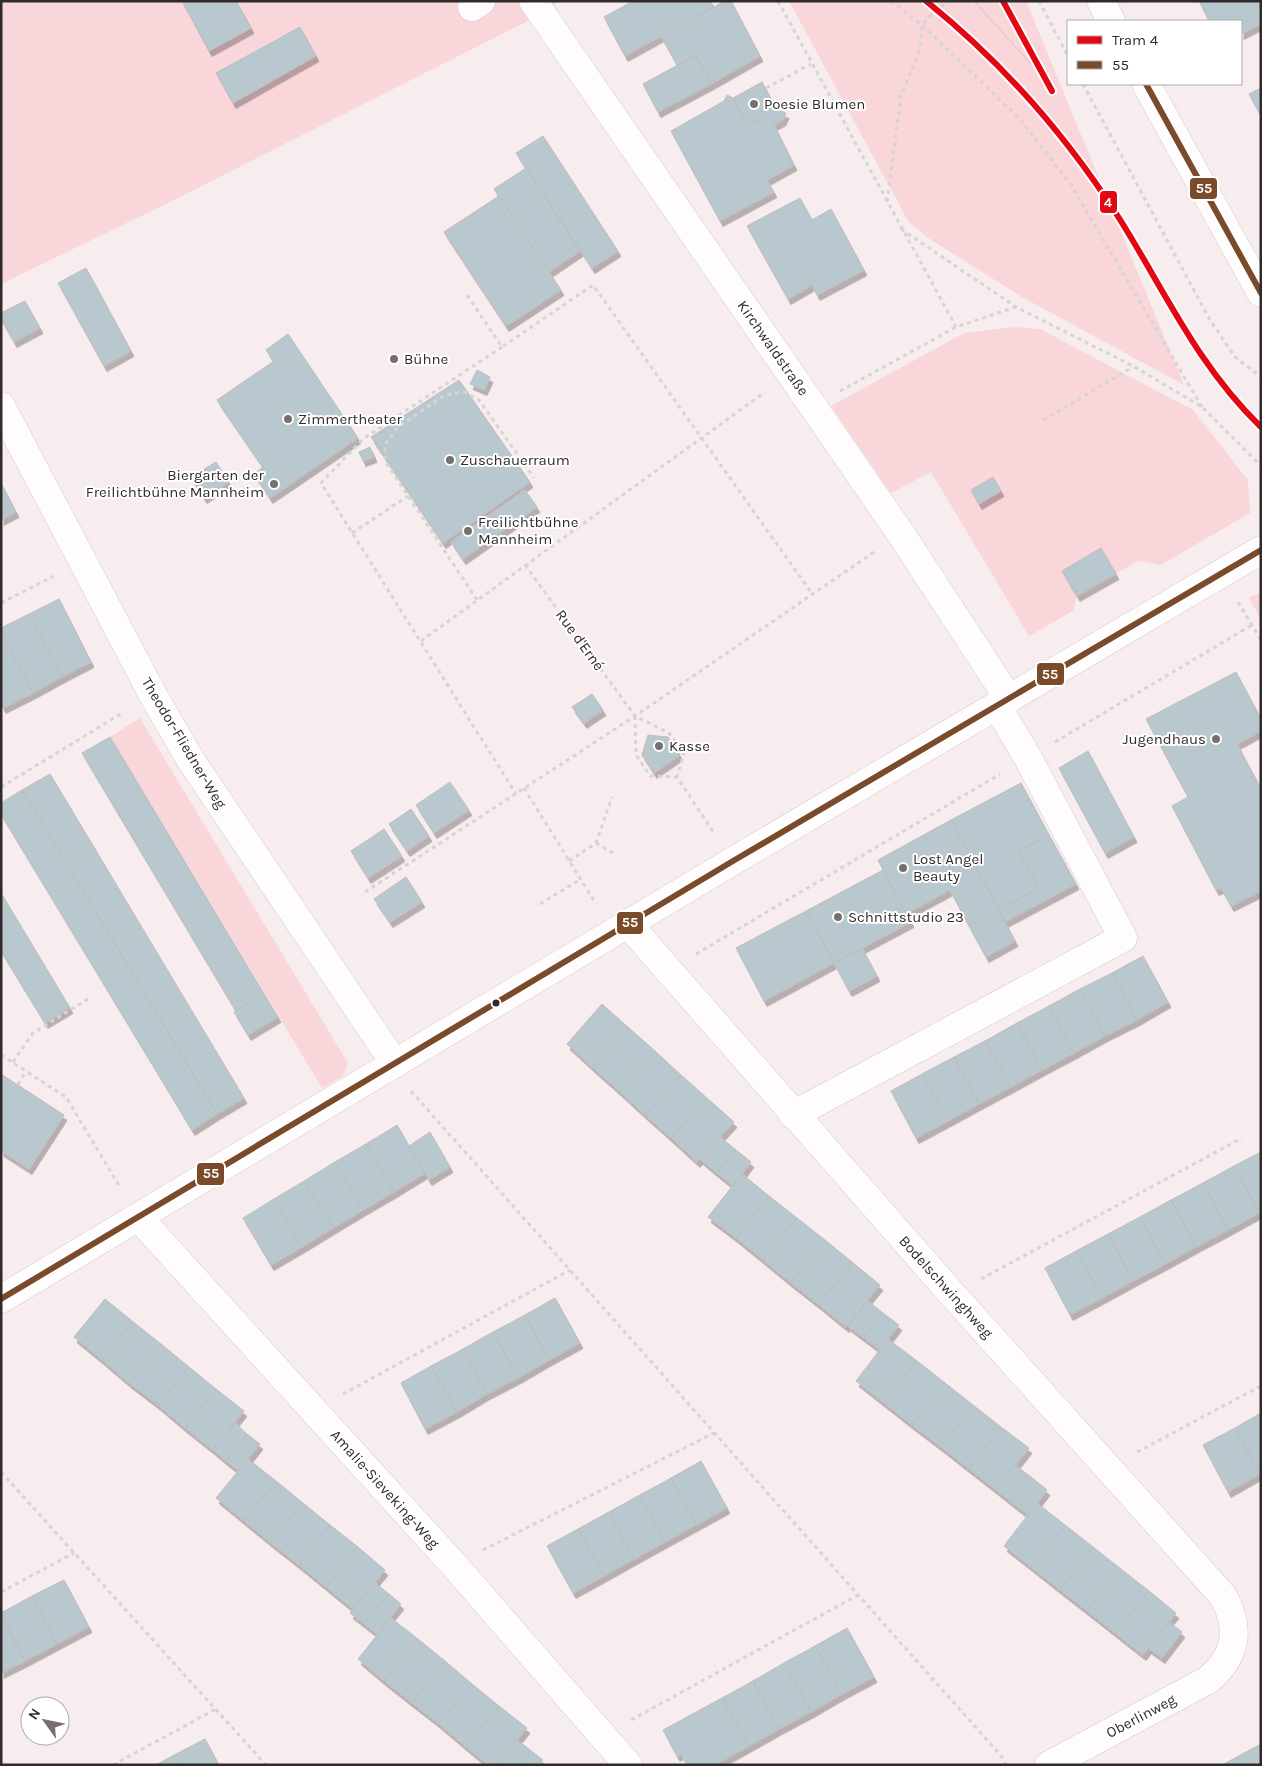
<svg xmlns="http://www.w3.org/2000/svg" width="1262" height="1766" viewBox="0 0 1262 1766" font-family="Karla,sans-serif">
  <defs>
    <filter id="shadow"><feDropShadow dx="3" dy="5.5" stdDeviation="0" flood-color="#0004"/></filter>
  </defs>
  <rect width="100%" height="100%" fill="#f8edee"/>
  <!-- green -->
  <g fill="#f9d6da">
    <polygon points="1,1 560,1 526,22 168,203 1,284"/>
    <polygon points="789,1 969,1 971,4 975,1 1026,1 1184,385 1022,297 928,238 908,221"/>
    <polygon points="1015,327 1040,329 1193,410 1248,480 1250,513 1161,565 1138,561 1077,596 1073,611 1029,636 931,472 891,493 831,406 964,333"/>
    <polygon points="1261,592 1261,619 1249,598"/>
    <polygon points="140,718 348,1063 343,1076 322,1088 110,737"/>
  </g>
  <!-- building -->
  <g fill="#b8c8ce" stroke="#bdbcbe" filter="url(#shadow)">
    <polygon points="182,1 236,1 251,28 209,51"/>
    <polygon points="633,1 710,1 714,7 625,56 604,17"/>
    <polygon points="725,1 731,1 760,56 711,84 696,55 677,65 661,36"/>
    <polygon points="1199,1 1261,1 1261,24 1241,34 1241,21 1209,21"/>
    <polygon points="300,27 316,56 233,103 216,73"/>
    <polygon points="696,55 711,84 658,112 643,84"/>
    <polygon points="762,82 777,110 748,126 733,98"/>
    <polygon points="1261,88 1261,116 1249,94"/>
    <polygon points="727,95 733,98 748,126 777,110 786,113 783,120 774,125 794,165 767,180 774,192 720,221 671,131 724,101"/>
    <polygon points="543,136 618,251 592,268 516,153"/>
    <polygon points="526,168 580,251 549,272 494,189"/>
    <polygon points="499,196 561,290 506,326 444,232"/>
    <polygon points="800,198 812,220 831,209 864,270 817,295 812,285 788,299 747,226"/>
    <polygon points="86,268 131,351 104,366 58,283"/>
    <polygon points="25,301 40,328 14,342 1,319 1,313"/>
    <polygon points="288,334 358,438 270,498 254,474 263,467 217,400 274,361 266,350"/>
    <polygon points="477,370 490,377 484,390 470,384"/>
    <polygon points="459,380 530,482 443,543 371,437"/>
    <polygon points="370,447 374,457 363,461 359,452"/>
    <polygon points="216,462 229,482 204,498 191,477"/>
    <polygon points="993,477 1001,491 979,504 971,490"/>
    <polygon points="1,483 16,512 1,520"/>
    <polygon points="525,490 537,507 463,559 451,542"/>
    <polygon points="1101,548 1116,574 1077,596 1062,571"/>
    <polygon points="59,599 91,662 62,677 29,614"/>
    <polygon points="29,614 62,677 33,693 1,632 1,628"/>
    <polygon points="1,632 33,693 3,708 1,704"/>
    <polygon points="1236,672 1261,719 1261,731 1237,744 1261,789 1261,891 1231,906 1221,888 1216,890 1172,806 1188,797 1146,719"/>
    <polygon points="592,694 603,710 584,723 572,707"/>
    <polygon points="648,735 668,737 680,755 654,773 642,755"/>
    <polygon points="110,737 264,994 236,1011 82,753"/>
    <polygon points="1088,751 1134,837 1105,853 1059,768"/>
    <polygon points="50,774 244,1098 217,1114 22,790"/>
    <polygon points="450,782 469,810 434,833 416,805"/>
    <polygon points="1021,783 1049,835 1019,851 1039,888 999,910 951,820"/>
    <polygon points="22,790 217,1114 192,1130 1,814 1,803"/>
    <polygon points="411,809 429,836 407,851 389,824"/>
    <polygon points="951,820 999,910 969,926 950,890 906,914 878,860"/>
    <polygon points="384,829 402,856 368,878 351,851"/>
    <polygon points="1049,835 1076,884 1005,922 999,910 1039,888 1019,851"/>
    <polygon points="883,870 911,922 834,963 806,911"/>
    <polygon points="406,877 422,902 390,922 374,899"/>
    <polygon points="1,893 70,1008 45,1023 1,951"/>
    <polygon points="999,910 1015,941 986,957 969,926"/>
    <polygon points="806,911 834,963 764,1001 736,948"/>
    <polygon points="862,948 877,976 849,991 834,963"/>
    <polygon points="1143,956 1168,1002 1137,1020 1112,973"/>
    <polygon points="1112,973 1137,1020 1105,1036 1080,989"/>
    <polygon points="1080,989 1105,1036 1074,1053 1049,1006"/>
    <polygon points="264,994 278,1017 248,1035 234,1012"/>
    <polygon points="602,1004 629,1028 593,1068 567,1044"/>
    <polygon points="1049,1006 1074,1053 1042,1070 1017,1023"/>
    <polygon points="1017,1023 1042,1070 1011,1087 985,1041"/>
    <polygon points="629,1028 655,1051 619,1091 593,1068"/>
    <polygon points="985,1041 1011,1087 979,1104 954,1057"/>
    <polygon points="655,1051 681,1075 645,1115 619,1091"/>
    <polygon points="954,1057 979,1104 948,1121 922,1074"/>
    <polygon points="1,1074 64,1115 29,1169 1,1151"/>
    <polygon points="922,1074 948,1121 916,1138 891,1091"/>
    <polygon points="681,1075 707,1098 671,1138 645,1115"/>
    <polygon points="707,1098 734,1122 697,1162 671,1138"/>
    <polygon points="397,1125 425,1173 394,1192 366,1144"/>
    <polygon points="430,1132 450,1167 429,1180 409,1146"/>
    <polygon points="720,1137 736,1150 717,1173 700,1159"/>
    <polygon points="366,1144 394,1192 363,1210 335,1162"/>
    <polygon points="736,1150 751,1162 733,1186 717,1173"/>
    <polygon points="1261,1152 1261,1212 1259,1213 1234,1166"/>
    <polygon points="335,1162 363,1210 333,1228 304,1181"/>
    <polygon points="1234,1166 1259,1213 1228,1230 1203,1183"/>
    <polygon points="742,1174 769,1196 736,1238 708,1217"/>
    <polygon points="304,1181 333,1228 302,1247 274,1199"/>
    <polygon points="1203,1183 1228,1230 1196,1247 1171,1200"/>
    <polygon points="769,1196 797,1218 763,1260 736,1238"/>
    <polygon points="274,1199 302,1247 271,1265 243,1218"/>
    <polygon points="1171,1200 1196,1247 1165,1264 1140,1217"/>
    <polygon points="1140,1217 1165,1264 1133,1281 1108,1234"/>
    <polygon points="797,1218 825,1240 791,1283 763,1260"/>
    <polygon points="1108,1234 1133,1281 1102,1298 1076,1251"/>
    <polygon points="825,1240 852,1262 819,1305 791,1283"/>
    <polygon points="1076,1251 1102,1298 1070,1315 1045,1268"/>
    <polygon points="852,1262 880,1285 846,1327 819,1305"/>
    <polygon points="555,1298 580,1343 549,1360 525,1315"/>
    <polygon points="105,1299 132,1321 102,1360 74,1337"/>
    <polygon points="868,1301 883,1313 864,1338 848,1326"/>
    <polygon points="883,1313 899,1325 880,1350 864,1338"/>
    <polygon points="525,1315 549,1360 518,1378 493,1332"/>
    <polygon points="132,1321 161,1344 129,1383 102,1360"/>
    <polygon points="493,1332 518,1378 487,1394 463,1349"/>
    <polygon points="888,1339 917,1361 884,1403 856,1381"/>
    <polygon points="161,1344 189,1367 158,1405 129,1383"/>
    <polygon points="463,1349 487,1394 457,1412 431,1366"/>
    <polygon points="917,1361 945,1383 912,1425 884,1403"/>
    <polygon points="431,1366 457,1412 425,1429 401,1383"/>
    <polygon points="189,1367 216,1389 185,1428 158,1405"/>
    <polygon points="945,1383 973,1405 941,1447 912,1425"/>
    <polygon points="216,1389 244,1411 213,1450 185,1428"/>
    <polygon points="973,1405 1001,1427 969,1469 941,1447"/>
    <polygon points="1261,1413 1261,1474 1260,1474 1235,1428"/>
    <polygon points="235,1423 247,1434 226,1461 213,1450"/>
    <polygon points="1001,1427 1029,1448 996,1490 969,1469"/>
    <polygon points="1235,1428 1260,1474 1228,1492 1203,1445"/>
    <polygon points="247,1434 260,1444 239,1471 226,1461"/>
    <polygon points="248,1459 276,1481 244,1521 216,1498"/>
    <polygon points="701,1461 727,1508 696,1525 671,1478"/>
    <polygon points="1015,1465 1031,1477 1011,1502 996,1490"/>
    <polygon points="1031,1477 1047,1490 1028,1515 1011,1502"/>
    <polygon points="671,1478 696,1525 665,1542 640,1495"/>
    <polygon points="276,1481 303,1503 271,1543 244,1521"/>
    <polygon points="640,1495 665,1542 634,1559 609,1512"/>
    <polygon points="303,1503 330,1525 299,1565 271,1543"/>
    <polygon points="1037,1503 1065,1525 1031,1567 1004,1546"/>
    <polygon points="609,1512 634,1559 604,1576 578,1529"/>
    <polygon points="330,1525 358,1547 326,1587 299,1565"/>
    <polygon points="1065,1525 1093,1547 1060,1590 1031,1567"/>
    <polygon points="578,1529 604,1576 573,1593 547,1546"/>
    <polygon points="358,1547 385,1570 353,1609 326,1587"/>
    <polygon points="1093,1547 1121,1569 1087,1611 1060,1590"/>
    <polygon points="1121,1569 1149,1591 1115,1633 1087,1611"/>
    <polygon points="64,1580 89,1627 57,1644 32,1596"/>
    <polygon points="375,1583 389,1594 364,1624 350,1613"/>
    <polygon points="1149,1591 1176,1613 1143,1655 1115,1633"/>
    <polygon points="389,1594 401,1604 377,1634 364,1624"/>
    <polygon points="32,1596 57,1644 25,1661 1,1613"/>
    <polygon points="1,1615 25,1661 1,1673"/>
    <polygon points="391,1618 418,1639 384,1681 358,1659"/>
    <polygon points="1169,1622 1182,1632 1162,1658 1148,1648"/>
    <polygon points="847,1628 874,1677 842,1694 815,1646"/>
    <polygon points="418,1639 445,1661 412,1703 384,1681"/>
    <polygon points="815,1646 842,1694 811,1712 784,1663"/>
    <polygon points="445,1661 472,1684 439,1724 412,1703"/>
    <polygon points="784,1663 811,1712 779,1729 753,1681"/>
    <polygon points="753,1681 779,1729 749,1746 722,1698"/>
    <polygon points="472,1684 499,1706 466,1747 439,1724"/>
    <polygon points="722,1698 749,1746 715,1765 687,1765 681,1754 677,1756 663,1730"/>
    <polygon points="499,1706 527,1728 497,1765 488,1765 466,1747"/>
    <polygon points="205,1739 219,1765 178,1765 174,1755"/>
    <polygon points="517,1740 530,1750 519,1765 497,1765"/>
    <polygon points="1261,1744 1261,1765 1222,1765"/>
    <polygon points="530,1750 543,1760 539,1765 519,1765"/>
    <polygon points="174,1755 178,1765 156,1765"/>
  </g>
  <g fill="none" stroke-linecap="round" stroke-linejoin="round">
    <defs>
      <g id="minor">
        <polyline points="533,1 901,534 1009,699"/>
        <polyline points="1101,1 1111,21"/>
        <polyline points="472,7 481,1"/>
        <polyline points="1146,84 1261,293"/>
        <polyline points="1,406 153,695 190,759 395,1064"/>
        <path d="M628,924l324,370 271,302c18,32 14,60 -15,84l-159,85"/>
        <polyline points="793,1115 1123,938 1028,758 997,706"/>
        <polyline points="138,1217 454,1565 628,1765"/>
        <polyline points="1,1299 733,861 1261,550"/>
      </g>
    </defs>
    <!-- minor casing -->
    <use href="#minor" stroke="#d4cacb" stroke-width="29"/>
    <!-- path -->
    <g stroke="#d7d4d4" stroke-width="3" stroke-dasharray="4 4" stroke-linecap="butt">
      <polyline points="778,1 956,327"/>
      <polyline points="891,1 922,25 1020,119 1071,185 1202,407"/>
      <polyline points="1039,1 1068,56"/>
      <polyline points="1083,84 1210,320 1235,357 1261,377"/>
      <polyline points="766,88 811,64"/>
      <polyline points="887,202 901,96 920,49 922,25 937,9 951,1"/>
      <polyline points="901,229 1016,307 1133,366 1202,407 1261,466"/>
      <polyline points="467,295 502,347 593,285 813,595"/>
      <polyline points="502,347 363,439 321,483 516,794"/>
      <polyline points="840,391 956,327 1016,307"/>
      <polyline points="1043,420 1133,367"/>
      <polyline points="352,533 408,496"/>
      <polyline points="525,565 635,716 669,733 684,753 677,777 714,833"/>
      <polyline points="477,600 385,461 385,445 397,428 445,395 464,392 479,400 534,478"/>
      <polyline points="1238,602 1261,640"/>
      <polyline points="1,603 54,576"/>
      <polyline points="421,641 765,392"/>
      <polyline points="635,716 636,755 650,776 677,777"/>
      <polyline points="1055,742 1252,625"/>
      <polyline points="1,787 124,712"/>
      <polyline points="524,788 596,904"/>
      <polyline points="596,843 616,855"/>
      <polyline points="569,861 596,843 612,797"/>
      <polyline points="365,892 635,716 874,552"/>
      <polyline points="540,904 581,879"/>
      <polyline points="696,954 1000,774"/>
      <polyline points="1,1055 66,1097 121,1189"/>
      <polyline points="13,1062 33,1033 88,999"/>
      <polyline points="18,1085 26,1071"/>
      <polyline points="411,1091 1002,1757 1006,1765"/>
      <polyline points="981,1279 1242,1138"/>
      <polyline points="343,1394 570,1270"/>
      <polyline points="1137,1452 1261,1386"/>
      <polyline points="1,1472 266,1765"/>
      <polyline points="483,1550 714,1433"/>
      <polyline points="1,1592 74,1553"/>
      <polyline points="631,1720 858,1595"/>
      <polyline points="113,1765 216,1709"/>
    </g>
    <!-- minor -->
    <use href="#minor" stroke="#fefcfc" stroke-width="28"/>
    <!-- tram -->
    <polyline stroke="#c9c6c6" stroke-width="1" points="974,1 1039,73 1055,96"/>
    <defs>
      <g id="bus-1">
        <polyline points="1146,84 1261,293"/>
        <polyline points="1,1299 733,861 1261,550"/>
      </g>
    </defs>
    <!-- bus-1 casing -->
    <use href="#bus-1" stroke="#fff" stroke-width="10"/>
    <!-- bus-1 -->
    <use href="#bus-1" stroke="#7a4b2a" stroke-width="6"/>
    <defs>
      <g id="tram-1">
        <path d="M926,1c77,62 140,134 193,217 46,73 78,147 142,209"/>
        <polyline points="1003,1 1052,91"/>
      </g>
    </defs>
    <!-- tram-1 casing -->
    <use href="#tram-1" stroke="#fff" stroke-width="10"/>
    <!-- tram-1 -->
    <use href="#tram-1" stroke="#e30613" stroke-width="6"/>
  </g>
  <!-- markers -->
  <g fill="#776e6f" stroke="#fff" stroke-width="2">
    <circle cx="754" cy="104" r="5"/>
    <circle cx="394" cy="359" r="5"/>
    <circle cx="288" cy="419" r="5"/>
    <circle cx="450" cy="460" r="5"/>
    <circle cx="274" cy="484" r="5"/>
    <circle cx="468" cy="531" r="5"/>
    <circle cx="1216" cy="739" r="5"/>
    <circle cx="659" cy="746" r="5"/>
    <circle cx="903" cy="868" r="5"/>
    <circle cx="838" cy="917" r="5"/>
  </g>
  <circle fill="#312a2a" stroke="#fff" stroke-width="2" cx="496" cy="1003" r="4.5"/>
  <g text-anchor="middle" dominant-baseline="central" stroke-width="4" stroke-linejoin="round" paint-order="stroke">
    <!-- poi labels -->
    <g font-size="15" fill="#312a2a" stroke="#fff" text-anchor="start">
      <text x="764" y="104">Poesie Blumen</text>
      <text x="404" y="359">Bühne</text>
      <text x="298" y="419">Zimmertheater</text>
      <text x="460" y="460">Zuschauerraum</text>
      <text x="264" y="475" text-anchor="end">Biergarten der<tspan x="264" dy="17">Freilichtbühne Mannheim</tspan></text>
      <text x="478" y="522">Freilichtbühne<tspan x="478" dy="17">Mannheim</tspan></text>
      <text x="1206" y="739" text-anchor="end">Jugendhaus</text>
      <text x="669" y="746">Kasse</text>
      <text x="913" y="859">Lost Angel<tspan x="913" dy="17">Beauty</tspan></text>
      <text x="848" y="917">Schnittstudio 23</text>
    </g>
    <!-- street labels -->
    <g font-size="15" fill="#312a2a" stroke="#fff">
      <text transform="translate(773 348) rotate(55)">Kirchwaldstraße</text>
      <text transform="translate(580 640) rotate(54)">Rue d'Erné</text>
      <text transform="translate(184 743) rotate(59)">Theodor-Fliedner-Weg</text>
      <text transform="translate(946 1287) rotate(48)">Bodelschwinghweg</text>
      <text transform="translate(385 1489) rotate(48)">Amalie-Sieveking-Weg</text>
      <text transform="translate(1141 1716) rotate(-28)">Oberlinweg</text>
    </g>
  </g>
  <g stroke="#fff" stroke-width="2">
    <rect x="1189" y="177" width="29" height="23" rx="5" fill="#7a4b2a"/>
    <rect x="1099" y="190" width="19" height="24" rx="5" fill="#e30613"/>
    <rect x="1036" y="662" width="29" height="24" rx="5" fill="#7a4b2a"/>
    <rect x="616" y="911" width="28" height="24" rx="5" fill="#7a4b2a"/>
    <rect x="196" y="1162" width="29" height="24" rx="5" fill="#7a4b2a"/>
  </g>
  <g font-size="14" text-anchor="middle" font-weight="bold" fill="#fff">
    <text x="1204" y="193">55</text>
    <text x="1108" y="207">4</text>
    <text x="1050" y="679">55</text>
    <text x="630" y="927">55</text>
    <text x="211" y="1178">55</text>
  </g>
  <!-- border -->
  <rect width="1262" height="1766" fill="none" stroke="#312a2a" stroke-width="5"/>
  <!-- legend -->
  <rect x="1067" y="20" width="175" height="65" fill="#ffffff" stroke="#adaaaa"/>
  <rect x="1077" y="36" width="25" height="8" fill="#e30613" stroke="#adaaaa"/>
  <text x="1112" y="45" font-size="15" fill="#312a2a">Tram 4</text>
  <rect x="1077" y="61" width="25" height="8" fill="#7a4b2a" stroke="#adaaaa"/>
  <text x="1112" y="70" font-size="15" fill="#312a2a">55</text>
  <!-- north arrow -->
  <g transform="translate(45 1721) rotate(303)"><circle r="24" fill="#ffffff" stroke="#adaaaa"/>
  <path d="M0-4L9 19L0 12L-9 19Z" fill="#776e6f"/>
  <text y="-8" font-size="14" font-weight="bold" text-anchor="middle" fill="#312a2a">N</text>
  </g>
</svg>
